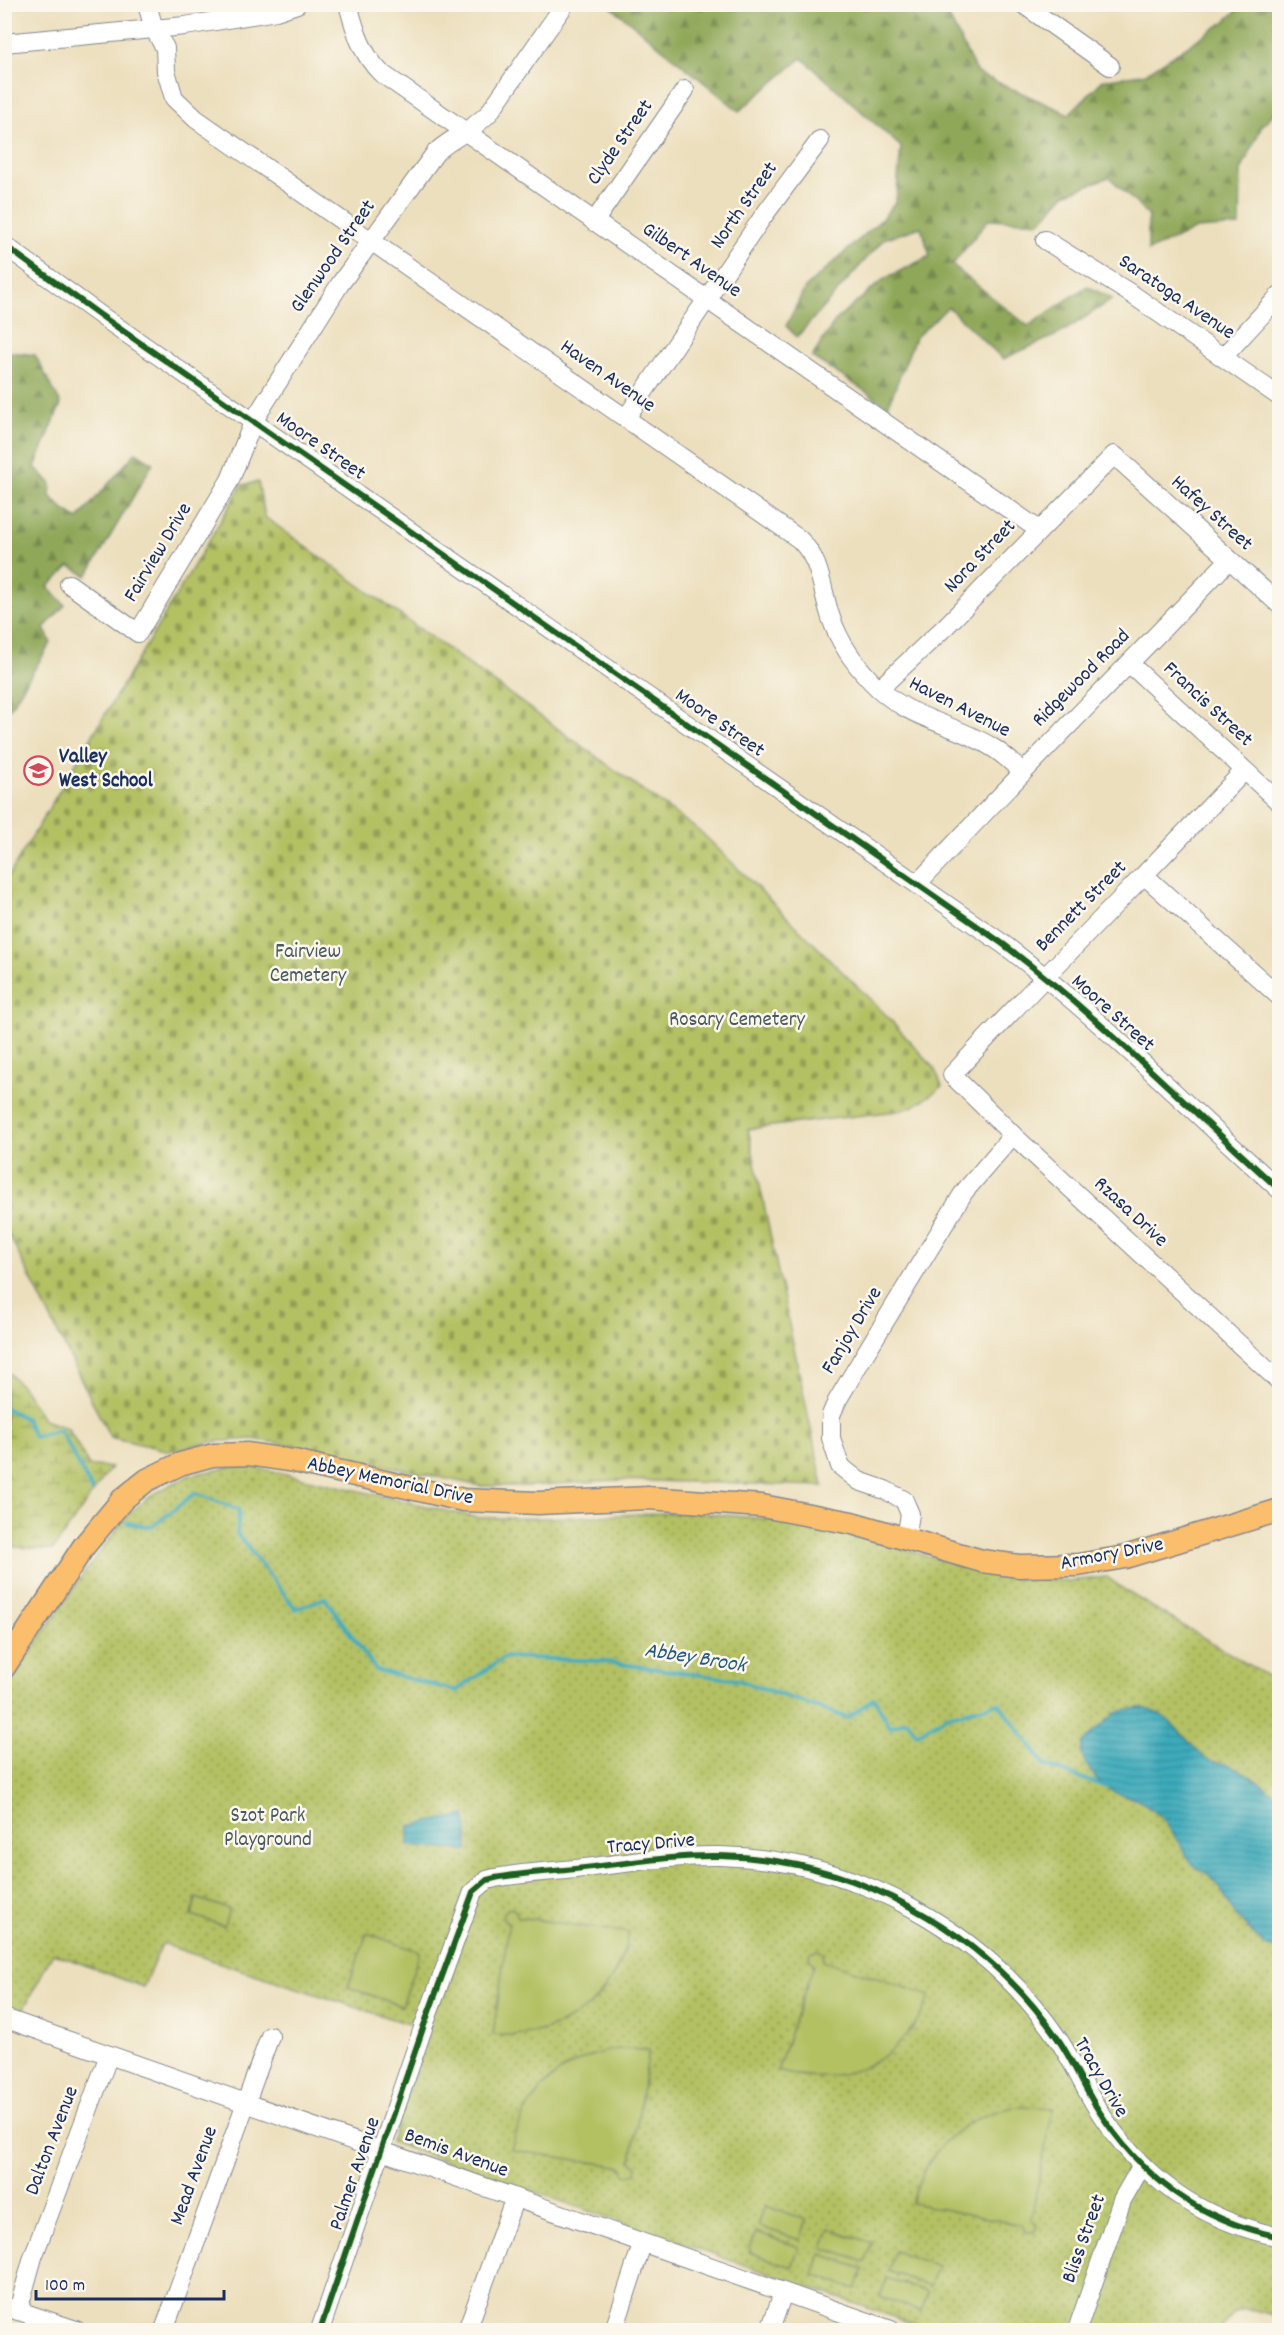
<svg xmlns="http://www.w3.org/2000/svg" width="1284" height="2335" viewBox="0 0 1284 2335" font-family="Dekko,sans-serif">
  <defs>
    <pattern id="forest-firs" width="22" height="20" patternUnits="userSpaceOnUse" patternTransform="scale(1.5)"><rect width="22" height="20" fill="#8fa759"/><path d="M5 1l3.5 6h-7zM16 11l3.5 6h-7z" fill="#74884d"/></pattern>
    <pattern id="wetland-marsh" width="20" height="14" patternUnits="userSpaceOnUse" patternTransform="scale(1.5)"><rect width="20" height="14" fill="#b4c163"/><path d="M1 5h8M5 5V1M11 12h8M15 12V8" fill="none" stroke="#929d55"/></pattern>
    <pattern id="cemetery-stones" width="16" height="16" patternUnits="userSpaceOnUse" patternTransform="scale(1.5)"><rect width="16" height="16" fill="#b4c163"/><path d="M2 7V4a2 2 0 0 1 4 0v3zM10 15v-3a2 2 0 0 1 4 0v3z" fill="#929d55"/></pattern>
    <pattern id="park-dots" width="8" height="8" patternUnits="userSpaceOnUse" patternTransform="scale(1.5)"><rect width="8" height="8" fill="#b4c163"/><path d="M2 2h.1M6 6h.1" fill="none" stroke="#929d55" stroke-width="1.8" stroke-linecap="round"/></pattern>
    <pattern id="water-rules" width="6" height="5" patternUnits="userSpaceOnUse" patternTransform="scale(1.5)"><rect width="6" height="5" fill="#3dabbb"/><path d="M0 2.5h6" fill="none" stroke="#328c9b"/></pattern>
  </defs>
  <rect width="100%" height="100%" fill="#fbf7ec"/>
  <filter id="ink" filterUnits="userSpaceOnUse"><feTurbulence type="fractalNoise" baseFrequency=".0167" numOctaves="2"/><feDisplacementMap in="SourceGraphic" scale="12" xChannelSelector="R" yChannelSelector="G"/><feConvolveMatrix kernelMatrix="1 2 1 2 8 2 1 2 1" color-interpolation-filters="sRGB"/></filter>
  <filter id="wash" filterUnits="userSpaceOnUse"><feTurbulence type="fractalNoise" baseFrequency=".008" numOctaves="4" result="noise"/><feDisplacementMap in="SourceGraphic" scale="24" xChannelSelector="R" yChannelSelector="G"/><feGaussianBlur stdDeviation="1.35" result="paint"/><feColorMatrix in="noise" values="0 0 0 0 0 0 0 0 0 0 0 0 0 0 0 0 0 1.4 0 .05"/><feComposite in="paint" operator="in"/></filter>
  <g filter="url(#wash)">
    <rect width="100%" height="100%" fill="#ecdfbd"/>
    <!-- forest -->
    <g fill="url(#forest-firs)" stroke="#556b5c" stroke-width="1.5">
      <polygon points="722,4 726,7 730,4 943,5 977,73 1069,114 1103,80 1146,73 1223,23 1243,5 1279,5 1279,108 1262,126 1241,171 1240,226 1196,229 1148,251 1148,215 1109,177 1065,194 1040,222 989,219 952,265 1028,326 1087,286 1113,299 1061,333 1003,359 948,307 915,338 888,406 812,357 836,320 884,279 930,256 921,227 884,239 797,337 786,326 805,288 882,219 896,201 901,147 802,58 739,111 609,5"/>
      <polygon points="4,351 35,355 61,404 35,467 51,484 50,496 64,510 78,519 136,452 153,463 87,576 70,566 48,587 65,605 44,628 51,643 5,716"/>
    </g>
    <!-- wetland -->
    <polygon fill="url(#wetland-marsh)" stroke="#687860" stroke-width="1.5" points="5,1369 23,1388 44,1420 68,1428 89,1466 111,1467 53,1550 15,1547 5,1534"/>
    <!-- cemetery -->
    <polygon fill="url(#cemetery-stones)" stroke="#687860" stroke-width="1.5" points="258,482 265,517 702,833 884,1013 935,1069 942,1087 914,1106 897,1111 748,1129 823,1486 616,1480 528,1486 480,1486 290,1445 252,1439 210,1442 170,1451 110,1437 5,1227 5,882 242,485"/>
    <!-- park -->
    <path fill="url(#park-dots)" stroke="#687860" stroke-width="1.5" d="M231,1467h21l25,5 201,46h66l147,-6 76,7 96,18 133,39 72,5 39,-4 22,16 140,84 10,11v629c-29,-8 -41,-17 -58,13h-113l-17,-5 -3,5h-157l-540,-188 38,-111 -267,-87 -19,43 -90,-34 -31,59 -17,-6v-316l81,-120 42,-55 22,-19 24,-13 17,-8z"/>
    <!-- pitch -->
    <g fill="#b4c163" stroke="#687860" stroke-width="1.5">
      <polygon points="196,1898 229,1909 224,1926 192,1915"/>
      <path d="M511,1908l5,3 2,6 111,16c-15,69 -66,106 -136,102l16,-112 -5,-3 -1,-5 3,-5z"/>
      <polygon points="367,1933 420,1952 401,2006 348,1987"/>
      <path d="M819,1950l4,4v6l107,36c-27,65 -85,93 -153,75l37,-107 -4,-4 -1,-5 4,-4z"/>
      <path d="M618,2049l31,1 -18,111 6,5 -1,7 -7,3 -5,-3 -1,-6 -112,-17c14,-57 49,-91 107,-101z"/>
      <path d="M1022,2106l31,2 -22,111 6,7 -3,6h-9l-3,-7 -110,-22c15,-56 52,-89 110,-97z"/>
      <polygon points="765,2206 807,2220 800,2240 758,2226"/>
      <polygon points="830,2229 872,2243 865,2262 823,2248"/>
      <polygon points="756,2232 799,2247 792,2267 749,2252"/>
      <polygon points="895,2251 937,2266 930,2286 888,2271"/>
      <polygon points="821,2254 863,2269 856,2289 814,2275"/>
      <polygon points="887,2278 928,2292 921,2311 880,2297"/>
    </g>
    <!-- water -->
    <g fill="url(#water-rules)" stroke="#2c6d8c" stroke-width="1.5">
      <path d="M1139,1708c29,1 46,33 66,50 7,5 19,4 27,8 18,8 32,20 47,31v153l-12,-3 -31,-31 -17,-30 -11,-12 -15,-9 -30,-47 -22,-17 -28,-9 -15,-11 -13,-18 -4,-11 2,-10 34,-30z"/>
      <polygon points="466,1815 468,1851 409,1846 409,1826"/>
    </g>
    <g fill="none" stroke-linecap="round" stroke-linejoin="round">
      <!-- stream -->
      <g stroke="#3dabbb" stroke-width="4">
        <polyline points="4,1407 26,1419 34,1437 60,1430 93,1492"/>
        <polyline points="127,1523 152,1527 195,1493 239,1510 237,1534 296,1609 325,1598 376,1670 456,1691 505,1657 599,1661 738,1680 848,1718 874,1698 890,1727 907,1720 917,1734 947,1716 999,1703 1046,1766 1107,1787"/>
      </g>
    </g>
  </g>
  <g filter="url(#ink)">
    <g fill="none" stroke-linecap="round" stroke-linejoin="round">
      <defs>
        <g id="minor">
          <path d="M147,4l7,25 11,19 1,23 8,27 22,21 603,420c23,22 22,50 32,79 8,23 22,44 39,62 36,39 77,41 120,66 12,7 22,16 32,26"/>
          <path d="M348,4c7,26 13,49 33,69l658,457"/>
          <polyline points="1023,4 1110,66"/>
          <polyline points="4,43 185,26 276,11 297,4"/>
          <polyline points="594,222 685,90"/>
          <polyline points="1045,240 1133,295 1280,397"/>
          <path d="M4,245l96,70 903,629c98,74 185,164 277,246"/>
          <polyline points="1223,357 1280,295"/>
          <polyline points="626,418 762,218 820,140"/>
          <path d="M69,584l69,49 92,-153 24,-60 86,-136 96,-132c17,-15 37,-22 53,-39l76,-109"/>
          <polyline points="1130,664 1280,803"/>
          <polyline points="879,689 945,627 1114,455 1280,605"/>
          <path d="M1244,771c-97,102 -196,201 -292,304l61,60 267,247"/>
          <polyline points="1145,876 1280,997"/>
          <path d="M918,883c102,-110 208,-215 311,-323"/>
          <polyline points="906,1539 910,1514 904,1500 885,1490 859,1481 840,1466 831,1438 831,1415 837,1401 865,1354 964,1192 1013,1135"/>
          <path d="M4,2018c296,104 591,210 887,312"/>
          <polyline points="4,2306 76,2330"/>
          <polyline points="18,2311 33,2257 109,2055"/>
          <polyline points="164,2330 270,2036"/>
          <path d="M320,2330l103,-302 50,-136 14,-12 8,-2c27,-5 53,-6 80,-9 48,-5 96,-14 145,-13 134,3 263,73 338,183 15,22 25,47 39,69 44,70 102,112 183,129"/>
          <polyline points="467,2330 514,2200"/>
          <polyline points="614,2330 642,2244"/>
          <polyline points="770,2330 783,2293"/>
          <polyline points="1077,2330 1122,2200 1142,2165"/>
        </g>
        <polyline id="major" points="4,1667 84,1546 123,1499 147,1480 180,1464 213,1455 248,1454 294,1461 463,1500 538,1503 648,1498 762,1506 852,1523 982,1561 1019,1566 1078,1565 1125,1557 1280,1510"/>
      </defs>
      <!-- minor casing -->
      <use href="#minor" stroke="#84878e" stroke-width="20"/>
      <!-- major casing -->
      <use href="#major" stroke="#84878e" stroke-width="25"/>
      <!-- minor -->
      <use href="#minor" stroke="#fff" stroke-width="18"/>
      <!-- major -->
      <use href="#major" stroke="#fabe6d" stroke-width="22"/>
      <defs>
        <g id="cycleway">
          <path d="M4,245l96,70 903,629c98,74 185,164 277,246"/>
          <path d="M320,2330l103,-302 50,-136 14,-12 8,-2c27,-5 53,-6 80,-9 48,-5 96,-14 145,-13 134,3 263,73 338,183 15,22 25,47 39,69 44,70 102,112 183,129"/>
        </g>
      </defs>
      <!-- cycleway casing -->
      <use href="#cycleway" stroke="#fbf7ec" stroke-width="10"/>
      <!-- cycleway -->
      <use href="#cycleway" stroke="#1b5e20" stroke-width="6"/>
    </g>
  </g>
  <!-- icons -->
  <defs>
    <symbol id="school-ring" viewBox="-11 -11 22 22"><circle r="9.5" fill="#fbf7ec" stroke="#d1495b" stroke-width="1.5"/><path d="M0-5L7-2L0 1L-7-2ZM-4 1L0 2.5L4 1V4Q0 6-4 4Z" fill="#d1495b"/></symbol>
  </defs>
  <g fill-rule="evenodd">
    <use href="#school-ring" x="22" y="754" width="33" height="33"/>
  </g>
  <g text-anchor="middle" dominant-baseline="central" stroke-width="5" stroke-linejoin="round" paint-order="stroke">
    <!-- street labels -->
    <g font-size="21" fill="#1b2f5e" stroke="#fbf7ec">
      <text transform="translate(621 143) rotate(-55)">Clyde Street</text>
      <text transform="translate(745 206) rotate(-55)">North Street</text>
      <text transform="translate(334 257) rotate(-55)">Glenwood Street</text>
      <text transform="translate(691 261) rotate(35)">Gilbert Avenue</text>
      <text transform="translate(1176 298) rotate(34)">Saratoga Avenue</text>
      <text transform="translate(607 377) rotate(35)">Haven Avenue</text>
      <text transform="translate(320 447) rotate(35)">Moore Street</text>
      <text transform="translate(1211 514) rotate(42)">Hafey Street</text>
      <text transform="translate(159 553) rotate(-59)">Fairview Drive</text>
      <text transform="translate(981 557) rotate(-46)">Nora Street</text>
      <text transform="translate(1082 679) rotate(-45)">Ridgewood Road</text>
      <text transform="translate(1207 705) rotate(43)">Francis Street</text>
      <text transform="translate(959 708) rotate(27)">Haven Avenue</text>
      <text transform="translate(719 724) rotate(35)">Moore Street</text>
      <text transform="translate(1082 907) rotate(-45)">Bennett Street</text>
      <text transform="translate(1112 1014) rotate(42)">Moore Street</text>
      <text transform="translate(1130 1213) rotate(43)">Rzasa Drive</text>
      <text transform="translate(853 1331) rotate(-59)">Fanjoy Drive</text>
      <text transform="translate(390 1482) rotate(12)">Abbey Memorial Drive</text>
      <text transform="translate(1112 1555) rotate(-11)">Armory Drive</text>
      <text transform="translate(651 1845) rotate(-5)">Tracy Drive</text>
      <text transform="translate(1100 2078) rotate(60)">Tracy Drive</text>
      <text transform="translate(53 2141) rotate(-69)">Dalton Avenue</text>
      <text transform="translate(456 2154) rotate(20)">Bemis Avenue</text>
      <text transform="translate(356 2174) rotate(-71)">Palmer Avenue</text>
      <text transform="translate(195 2176) rotate(-70)">Mead Avenue</text>
      <text transform="translate(1085 2239) rotate(-70)">Bliss Street</text>
    </g>
    <!-- poi labels -->
    <g font-size="21" font-weight="bold" fill="#1b2f5e" stroke="#fbf7ec" text-anchor="start">
      <text x="59" y="758">Valley<tspan x="59" dy="24">West School</tspan></text>
    </g>
    <!-- park labels -->
    <g font-size="21" fill="#495b60" stroke="#fbf7ec">
      <text x="308" y="953">Fairview<tspan x="308" dy="24">Cemetery</tspan></text>
      <text x="737" y="1021">Rosary Cemetery</text>
      <text x="268" y="1817">Szot Park<tspan x="268" dy="24">Playground</tspan></text>
    </g>
    <!-- water labels -->
    <g font-size="22" font-style="italic" fill="#275a7f" stroke="#fbf7ec">
      <text transform="translate(695 1659) rotate(9)">Abbey Brook</text>
    </g>
  </g>
  <!-- margin -->
  <rect width="1284" height="2335" fill="none" stroke="#fbf7ec" stroke-width="24"/>
  <!-- scale -->
  <path d="M36 2290v9h188v-9" fill="none" stroke="#1b2f5e" stroke-width="3"/>
  <text x="45" y="2290" font-size="18" fill="#1b2f5e" stroke="#fbf7ec" stroke-width="4.5" paint-order="stroke">100 m</text>
</svg>
